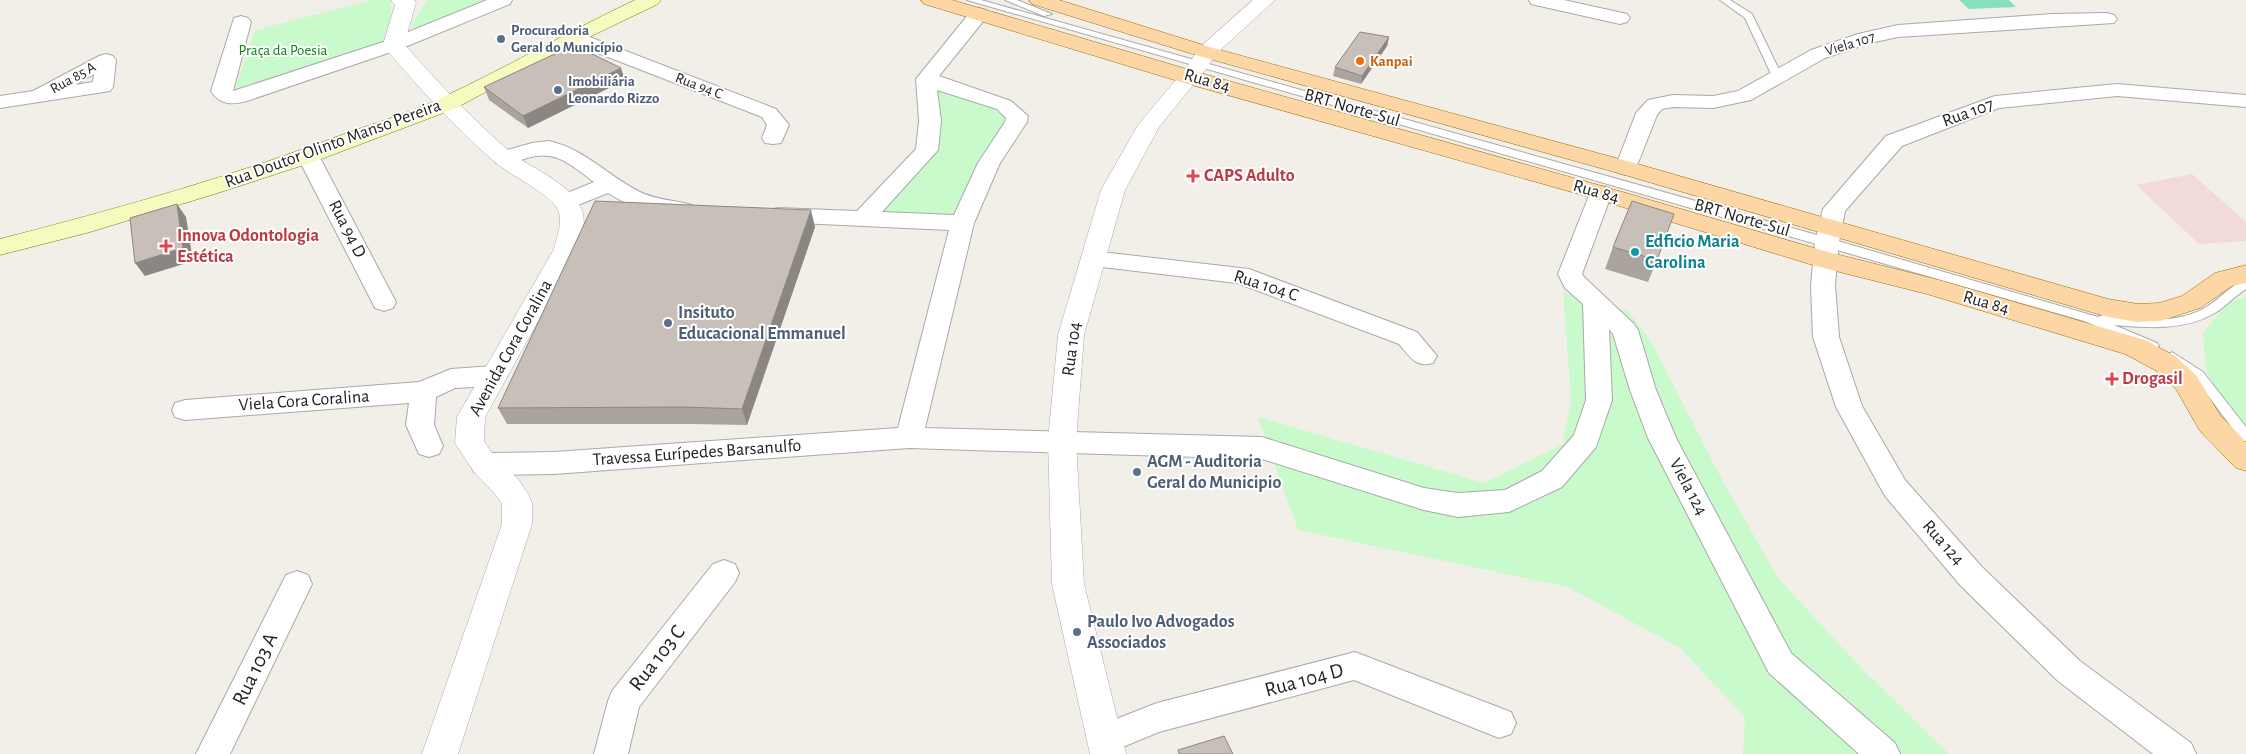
<svg xmlns="http://www.w3.org/2000/svg" width="2246" height="754" viewBox="0 0 2246 754" font-family="'Alegreya Sans',sans-serif">
  <rect width="100%" height="100%" fill="#f2efe9"/>
  <!-- commercial -->
  <polygon fill="#f2dad9" points="2192,174 2246,222 2246,241 2199,244 2136,185"/>
  <!-- park -->
  <g fill="#c8facc">
    <polygon points="373,0 390,0 394,41 233,94 255,30"/>
    <polygon points="427,0 496,0 413,33 412,25"/>
    <path d="M933,88c24,8 55,12 73,30l-51,98 -80,-1 62,-66z"/>
    <polygon points="1563,292 1628,311 1652,343 1719,474 1778,578 1862,669 1949,754 1743,754 1745,717 1680,648 1568,587 1298,530 1258,417 1484,483 1563,444 1571,399"/>
    <polygon points="2246,296 2246,428 2226,404 2206,371 2203,333 2226,305"/>
  </g>
  <!-- pitch -->
  <polygon fill="#88e0be" points="1959,0 2009,0 2016,7 1969,9"/>
  <g fill="none" stroke-linecap="round" stroke-linejoin="round">
    <defs>
      <g id="service">
        <path d="M967,0h14l850,239 267,78 5,-2c35,4 74,11 105,-9 13,-8 23,-22 38,-26v9c-11,7 -20,17 -31,24 -31,18 -67,15 -101,12l43,18 2,3 -6,4 -69,-29z"/>
        <polygon points="1005,0 1017,0 1052,14 1044,16"/>
        <polygon points="1720,0 1730,0 1752,14 1782,76 1780,78 1777,79 1772,76 1745,18"/>
        <polygon points="2172,352 2203,372 2246,427 2246,441 2241,440 2195,378 2168,359 2166,356"/>
      </g>
      <g id="minor">
        <path d="M487,0h25l-2,4 -110,45 -153,52c-15,4 -27,4 -36,-10l23,-73 7,-2 7,2 3,4 -18,69 153,-50z"/>
        <polygon points="1529,0 1564,0 1627,14 1630,18 1627,22 1620,24 1531,4"/>
        <path d="M979,8l7,2 3,4 -50,62 72,25 17,15 -1,6 -27,41 -26,60 -49,205 337,9 162,51 34,5 47,-3 37,-19 32,-36 12,-35 -3,-96 -18,-16 -7,-14 32,-81 3,-5 8,-2 8,2 3,5 -30,81 2,3 50,47 4,6 18,60 20,48 115,215 104,90 5,11h-41l-90,-81 -121,-235 -18,-48 -17,-56 -4,-5 3,71 -16,47 -34,40 -53,25 -51,5 -34,-7 -162,-51 -353,-11 -355,26 -70,1 -10,-3 -4,-8 4,-8 10,-3 70,-1 344,-24 51,-198 -171,-8 -8,-2 -4,-5 4,-5 8,-2 79,3 59,-62 3,-28 -3,-42 56,-69zM937,90l60,19 9,9 -1,4 -27,41 -24,52 -72,-3 56,-62 3,-29z"/>
        <polygon points="2107,13 2114,15 2117,19 2114,23 1898,37 1870,43 1825,58 1751,100 1713,108 1673,107 1662,109 1657,115 1634,173 1626,175 1618,173 1615,168 1636,113 1648,100 1673,95 1713,96 1738,91 1811,50 1858,34 1898,25 2053,14"/>
        <polygon points="574,31 776,109 789,125 781,143 773,144 765,143 762,138 767,125 762,117 567,41 564,37 567,33"/>
        <path d="M106,54l7,2 3,4 -3,27 -3,4 -110,17v-12l33,-5 66,-35zM94,74l-1,8 -18,3z"/>
        <polygon points="2117,84 2246,95 2246,107 2117,96 1999,108 1902,146 1845,211 1839,242 1835,285 1839,337 1862,406 1905,480 1982,567 2080,661 2191,743 2196,754 2153,754 2058,681 1960,585 1885,496 1836,407 1813,337 1811,285 1815,242 1823,209 1886,136 1995,96"/>
        <path d="M549,141c36,8 59,35 91,51 16,8 34,8 52,13l3,5 -3,5c-26,7 -62,-8 -84,-22l-35,14 -8,2 -8,-2 -3,-5 3,-5 37,-15c-23,-17 -38,-33 -67,-24 -11,4 -20,7 -31,5l-3,-5 3,-5 36,-10z"/>
        <polygon points="308,149 316,151 319,156 396,302 393,308 384,311 375,308 372,302 297,156 300,151"/>
        <path d="M1093,251l156,18 168,63 20,24 -4,7c-17,5 -23,-6 -34,-19l-162,-61 -152,-18 -4,-6 4,-6z"/>
        <polygon points="493,366 502,369 506,376 502,383 493,386 455,388 436,397 434,425 443,446 439,454 429,457 419,454 406,425 409,403 185,420 175,417 172,410 175,403 185,400 419,382 451,369"/>
        <polygon points="724,560 735,564 739,573 735,582 639,707 628,754 594,754 608,701 612,691 713,564"/>
        <polygon points="297,571 308,575 312,584 230,754 196,754 286,575"/>
        <polygon points="1355,652 1511,712 1516,723 1511,734 1499,738 1354,680 1159,732 1106,754 1093,750 1088,739 1093,728 1157,703"/>
      </g>
      <g id="tertiary">
        <path d="M391,0h23l2,3 -12,41c33,37 67,74 105,107 22,18 59,30 72,57 6,13 1,28 -3,41l-93,168 -1,24 10,15 24,23 10,15 4,9v21l-74,230h-36l80,-230v-20l-6,-9 -22,-23 -19,-29 2,-26 97,-168c3,-12 10,-30 3,-41 -10,-16 -46,-32 -62,-46 -40,-34 -75,-73 -109,-113l-3,-4 12,-40z"/>
        <polygon points="1253,0 1275,0 1215,55 1206,69 1159,127 1125,190 1084,335 1076,441 1084,584 1126,754 1090,754 1052,584 1048,441 1058,335 1101,190 1138,125 1190,63 1199,48"/>
      </g>
      <path id="secondary" d="M635,0h26l-3,4 -77,37 -127,68 -138,52 -95,31 -131,40 -90,23v-16c117,-30 234,-63 347,-106 31,-11 63,-20 92,-34 67,-31 130,-68 196,-99z"/>
      <g id="primary">
        <polygon points="921,0 952,0 1197,72 1609,188 1828,252 1939,280 2145,340 2175,356 2196,375 2220,415 2246,442 2246,471 2236,468 2200,431 2176,389 2155,370 2125,354 1927,294 1816,266 1593,198 1181,82 924,4"/>
        <polygon points="1029,0 1059,0 1213,48 1634,163 2108,299 2138,304 2159,303 2182,296 2215,273 2246,265 2246,283 2232,286 2200,308 2160,321 2138,322 2108,317 1618,173 1199,56 1032,4"/>
      </g>
    </defs>
    <!-- service casing -->
    <use href="#service" stroke="#a9a9a9" stroke-width="2"/>
    <!-- minor casing -->
    <use href="#minor" stroke="#a9a9a9" stroke-width="2"/>
    <!-- tertiary casing -->
    <use href="#tertiary" stroke="#a9a9a9" stroke-width="1"/>
    <!-- secondary casing -->
    <use href="#secondary" stroke="#707d05" stroke-width="1"/>
    <!-- primary casing -->
    <use href="#primary" stroke="#a06b00" stroke-width="1"/>
    <!-- service -->
    <use href="#service" fill="#fff" fill-rule="evenodd"/>
    <!-- minor -->
    <use href="#minor" fill="#fff" fill-rule="evenodd"/>
    <!-- tertiary -->
    <use href="#tertiary" fill="#fff" fill-rule="evenodd"/>
    <!-- secondary -->
    <use href="#secondary" fill="#f7fabf" fill-rule="evenodd"/>
    <!-- primary -->
    <use href="#primary" fill="#fcd6a4" fill-rule="evenodd"/>
  </g>
  <!-- wall -->
  <g fill="#aba49e">
    <polygon points="1389,37 1387,46 1361,84 1333,76 1335,67"/>
    <polygon points="625,80 528,128 489,100 484,87"/>
    <polygon points="815,227 747,425 690,424 507,424 498,408"/>
    <polygon points="1613,247 1657,260 1648,282 1605,269"/>
  </g>
  <!-- shaded-wall -->
  <g fill="#8b8681">
    <polygon points="1389,37 1387,46 1361,84 1362,76"/>
    <polygon points="621,68 625,80 528,128 523,116"/>
    <polygon points="177,204 186,217 193,261 145,276 135,263"/>
    <polygon points="811,210 815,227 747,425 742,409"/>
  </g>
  <!-- building -->
  <g fill="#c7bfb8" stroke="#8b8681">
    <polygon points="1360,32 1389,37 1362,76 1335,67"/>
    <polygon points="574,45 621,68 523,116 484,87"/>
    <polygon points="595,201 811,210 742,409 684,407 498,408"/>
    <polygon points="1632,201 1674,214 1657,260 1613,247"/>
    <polygon points="177,204 183,248 135,263 130,218"/>
    <polygon points="1224,736 1233,754 1179,754 1178,750"/>
  </g>
  <!-- markers -->
  <g fill="#5c6f8a" stroke="#fff" stroke-width="2">
    <circle cx="501" cy="39" r="5"/>
    <circle cx="558" cy="90" r="5"/>
    <circle cx="668" cy="323" r="5"/>
    <circle cx="1137" cy="472" r="5"/>
    <circle cx="1077" cy="632" r="5"/>
  </g>
  <circle fill="#e8710a" stroke="#fff" stroke-width="2" cx="1360" cy="61" r="5"/>
  <g fill="#e0444e" stroke="#fff" stroke-width="2">
    <path d="M1190.5 168.5h5v5h5v5h-5v5h-5v-5h-5v-5h5z"/>
    <path d="M163.5 238.5h5v5h5v5h-5v5h-5v-5h-5v-5h5z"/>
    <path d="M2109.5 371.5h5v5h5v5h-5v5h-5v-5h-5v-5h5z"/>
  </g>
  <circle fill="#0f9aa8" stroke="#fff" stroke-width="2" cx="1635" cy="252" r="5"/>
  <g text-anchor="middle" dominant-baseline="central" stroke-width="4" stroke-linejoin="round" paint-order="stroke">
    <!-- far-service labels -->
    <g font-size="15" font-weight="bold" fill="#4e5e75" stroke="#fff" text-anchor="start">
      <text x="511" y="30">Procuradoria<tspan x="511" dy="17">Geral do Município</tspan></text>
      <text x="568" y="81">Imobiliária<tspan x="568" dy="17">Leonardo Rizzo</tspan></text>
    </g>
    <!-- far-street labels -->
    <g font-size="15" fill="#222" stroke="#fff">
      <text transform="translate(1850 44) rotate(-17)">Viela 107</text>
      <text transform="translate(73 78) rotate(-29)">Rua 85 A</text>
      <text transform="translate(699 86) rotate(21)">Rua 94 C</text>
    </g>
    <!-- far-park labels -->
    <g font-size="15" fill="#0c8416" stroke="#fff">
      <text x="283" y="50">Praça da Poesia</text>
    </g>
    <!-- far-food labels -->
    <g font-size="15" font-weight="bold" fill="#c56008" stroke="#fff" text-anchor="start">
      <text x="1370" y="61">Kanpai</text>
    </g>
    <!-- street labels -->
    <g font-size="18" fill="#222" stroke="#fff">
      <text transform="translate(1207 81) rotate(16)">Rua 84</text>
      <text transform="translate(1352 108) rotate(16)">BRT Norte-Sul</text>
      <text transform="translate(1968 113) rotate(-20)">Rua 107</text>
      <text transform="translate(333 144) rotate(-20)">Rua Doutor Olinto Manso Pereira</text>
      <text transform="translate(1596 192) rotate(16)">Rua 84</text>
      <text transform="translate(1742 218) rotate(16)">BRT Norte-Sul</text>
      <text transform="translate(347 229) rotate(63)">Rua 94 D</text>
      <text transform="translate(1266 286) rotate(18)">Rua 104 C</text>
      <text transform="translate(1986 303) rotate(16)">Rua 84</text>
      <text transform="translate(511 348) rotate(-61)">Avenida Cora Coralina</text>
      <text transform="translate(1072 349) rotate(-82)">Rua 104</text>
      <text transform="translate(304 401) rotate(-4)">Viela Cora Coralina</text>
      <text transform="translate(697 453) rotate(-4)">Travessa Eurípedes Barsanulfo</text>
      <text transform="translate(1688 487) rotate(62)">Viela 124</text>
      <text transform="translate(1943 543) rotate(49)">Rua 124</text>
    </g>
    <!-- health labels -->
    <g font-size="18" font-weight="bold" fill="#be3a42" stroke="#fff" text-anchor="start">
      <text x="1204" y="176">CAPS Adulto</text>
      <text x="177" y="236">Innova Odontologia<tspan x="177" dy="21">Estética</tspan></text>
      <text x="2122" y="379">Drogasil</text>
    </g>
    <!-- culture labels -->
    <g font-size="18" font-weight="bold" fill="#0d838f" stroke="#fff" text-anchor="start">
      <text x="1645" y="242">Edficio Maria<tspan x="1645" dy="21">Carolina</tspan></text>
    </g>
    <!-- service labels -->
    <g font-size="18" font-weight="bold" fill="#4e5e75" stroke="#fff" text-anchor="start">
      <text x="678" y="313">Insituto<tspan x="678" dy="21">Educacional Emmanuel</tspan></text>
      <text x="1147" y="462">AGM - Auditoria<tspan x="1147" dy="21">Geral do Municipio</tspan></text>
      <text x="1087" y="622">Paulo Ivo Advogados<tspan x="1087" dy="21">Associados</tspan></text>
    </g>
    <!-- near-street labels -->
    <g font-size="21" fill="#222" stroke="#fff">
      <text transform="translate(657 658) rotate(-52)">Rua 103 C</text>
      <text transform="translate(255 669) rotate(-64)">Rua 103 A</text>
      <text transform="translate(1304 680) rotate(-15)">Rua 104 D</text>
    </g>
  </g>
</svg>
